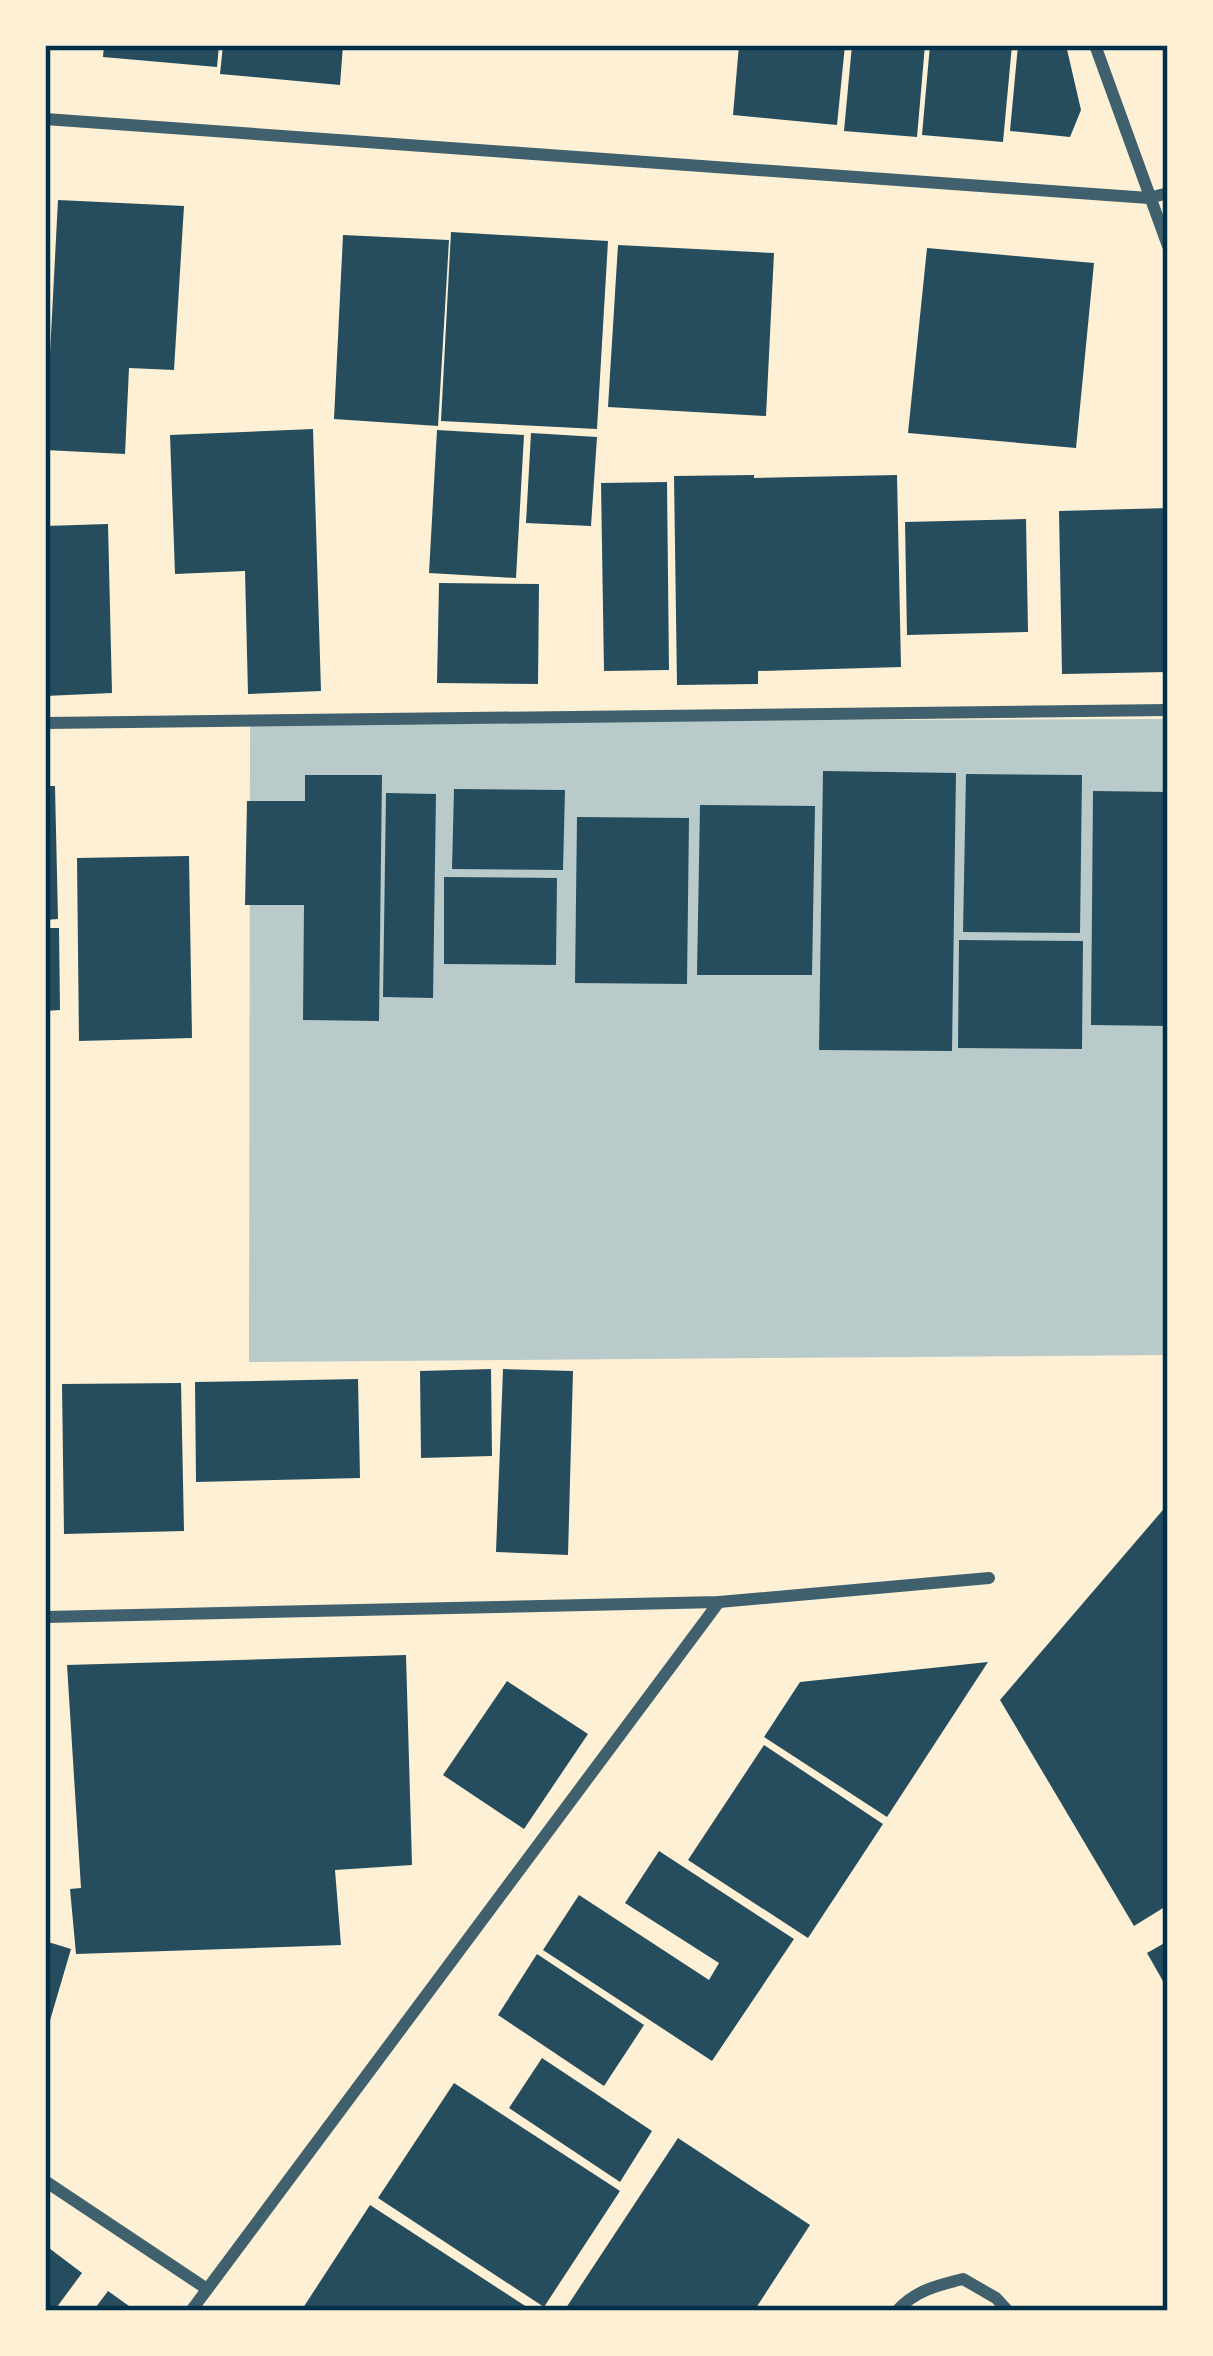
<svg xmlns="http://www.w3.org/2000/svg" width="1213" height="2356" viewBox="0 0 1213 2356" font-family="'Archivo Narrow',sans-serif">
  <rect width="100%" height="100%" fill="#fdf0d5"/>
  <!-- green -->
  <polygon fill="#b9caca" points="1168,719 1168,1355 249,1362 250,722"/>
  <!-- building -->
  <g fill="#264d5e">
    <polygon points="104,45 219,45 217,67 103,57"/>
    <polygon points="223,45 343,45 340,85 220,74"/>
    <polygon points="739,45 845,45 837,125 733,115"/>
    <polygon points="852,45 925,45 917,137 844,131"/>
    <polygon points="930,45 1012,45 1003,142 922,135"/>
    <polygon points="1018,45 1066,45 1081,110 1070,137 1010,131"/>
    <polygon points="58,200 184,206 174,370 129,368 125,454 45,450"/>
    <polygon points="451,232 608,241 597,429 441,421"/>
    <polygon points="343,235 449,240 438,426 334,419"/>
    <polygon points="618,245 774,253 766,416 608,407"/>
    <polygon points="927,248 1094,263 1076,448 908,433"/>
    <polygon points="313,429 321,691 248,694 245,571 175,574 170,435"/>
    <polygon points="437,430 524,435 516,578 429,573"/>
    <polygon points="531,433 597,437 591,526 526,523"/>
    <polygon points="754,475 754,478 897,475 901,667 758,671 758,684 677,685 674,476"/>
    <polygon points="667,482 669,670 604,671 601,483"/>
    <polygon points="1168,508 1168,672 1062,674 1059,511"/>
    <polygon points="1026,519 1028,632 907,635 905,522"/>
    <polygon points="108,524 112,693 45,696 45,526"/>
    <polygon points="439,583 539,584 538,684 437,683"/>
    <polygon points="823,771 956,773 952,1051 819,1050"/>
    <polygon points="966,774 1082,775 1080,933 963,932"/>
    <polygon points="305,775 382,775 379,1021 303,1020 304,905 245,905 247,801 305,801"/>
    <polygon points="45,786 55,786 58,919 45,920"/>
    <polygon points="454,789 565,790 563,870 452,869"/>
    <polygon points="1093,791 1168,792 1168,1026 1091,1025"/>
    <polygon points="386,793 436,794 433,998 383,997"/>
    <polygon points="700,805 815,806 812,975 697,975"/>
    <polygon points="577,817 689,818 687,984 575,983"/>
    <polygon points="189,856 192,1038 79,1041 77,858"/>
    <polygon points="444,877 557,878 556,965 444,964"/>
    <polygon points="45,928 59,928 60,1010 45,1011"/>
    <polygon points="959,940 1083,941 1082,1049 958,1048"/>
    <polygon points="491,1369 492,1456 421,1458 420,1371"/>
    <polygon points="503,1369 573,1371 568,1555 496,1552"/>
    <polygon points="358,1379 360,1478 196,1482 195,1382"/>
    <polygon points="181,1383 184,1531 64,1534 62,1384"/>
    <polygon points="1168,1504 1168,1905 1134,1926 1000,1700"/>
    <polygon points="406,1655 412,1865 335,1870 341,1945 76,1954 70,1889 81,1888 67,1665"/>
    <polygon points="988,1662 887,1817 764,1737 800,1682"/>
    <polygon points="507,1681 588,1734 524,1829 443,1775"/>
    <polygon points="764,1745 883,1824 808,1938 688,1860"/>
    <polygon points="659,1851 794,1939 712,2061 543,1950 579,1895 709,1980 719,1963 625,1903"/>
    <polygon points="45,1941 71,1949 46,2034 45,2034"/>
    <polygon points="1168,1941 1168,1990 1147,1953"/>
    <polygon points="537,1954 644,2025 604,2086 498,2015"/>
    <polygon points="542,2058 652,2131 620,2182 509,2108"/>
    <polygon points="454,2083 620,2191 544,2307 378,2198"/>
    <polygon points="678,2138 810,2225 754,2311 564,2311"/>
    <polygon points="370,2205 533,2311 301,2311"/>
    <polygon points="45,2245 82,2273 54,2311 45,2311"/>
    <polygon points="108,2291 136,2311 93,2311"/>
  </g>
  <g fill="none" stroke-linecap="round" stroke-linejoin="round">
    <!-- minor -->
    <g stroke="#3f606c" stroke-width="12">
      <polyline points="1095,45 1168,246"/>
      <polyline points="45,119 1149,198 1168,193"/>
      <polyline points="45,723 1168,710"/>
      <polyline points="45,1617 719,1602 989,1578"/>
      <polyline points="45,2181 207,2289"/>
      <polyline points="191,2311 719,1602"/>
      <path d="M897,2311c17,-20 41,-26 66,-32l33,19 12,13"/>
    </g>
  </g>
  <!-- border -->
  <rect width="1213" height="2356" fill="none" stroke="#fdf0d5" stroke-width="96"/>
  <rect x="48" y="48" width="1117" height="2260" fill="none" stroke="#003049" stroke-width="4.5"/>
</svg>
